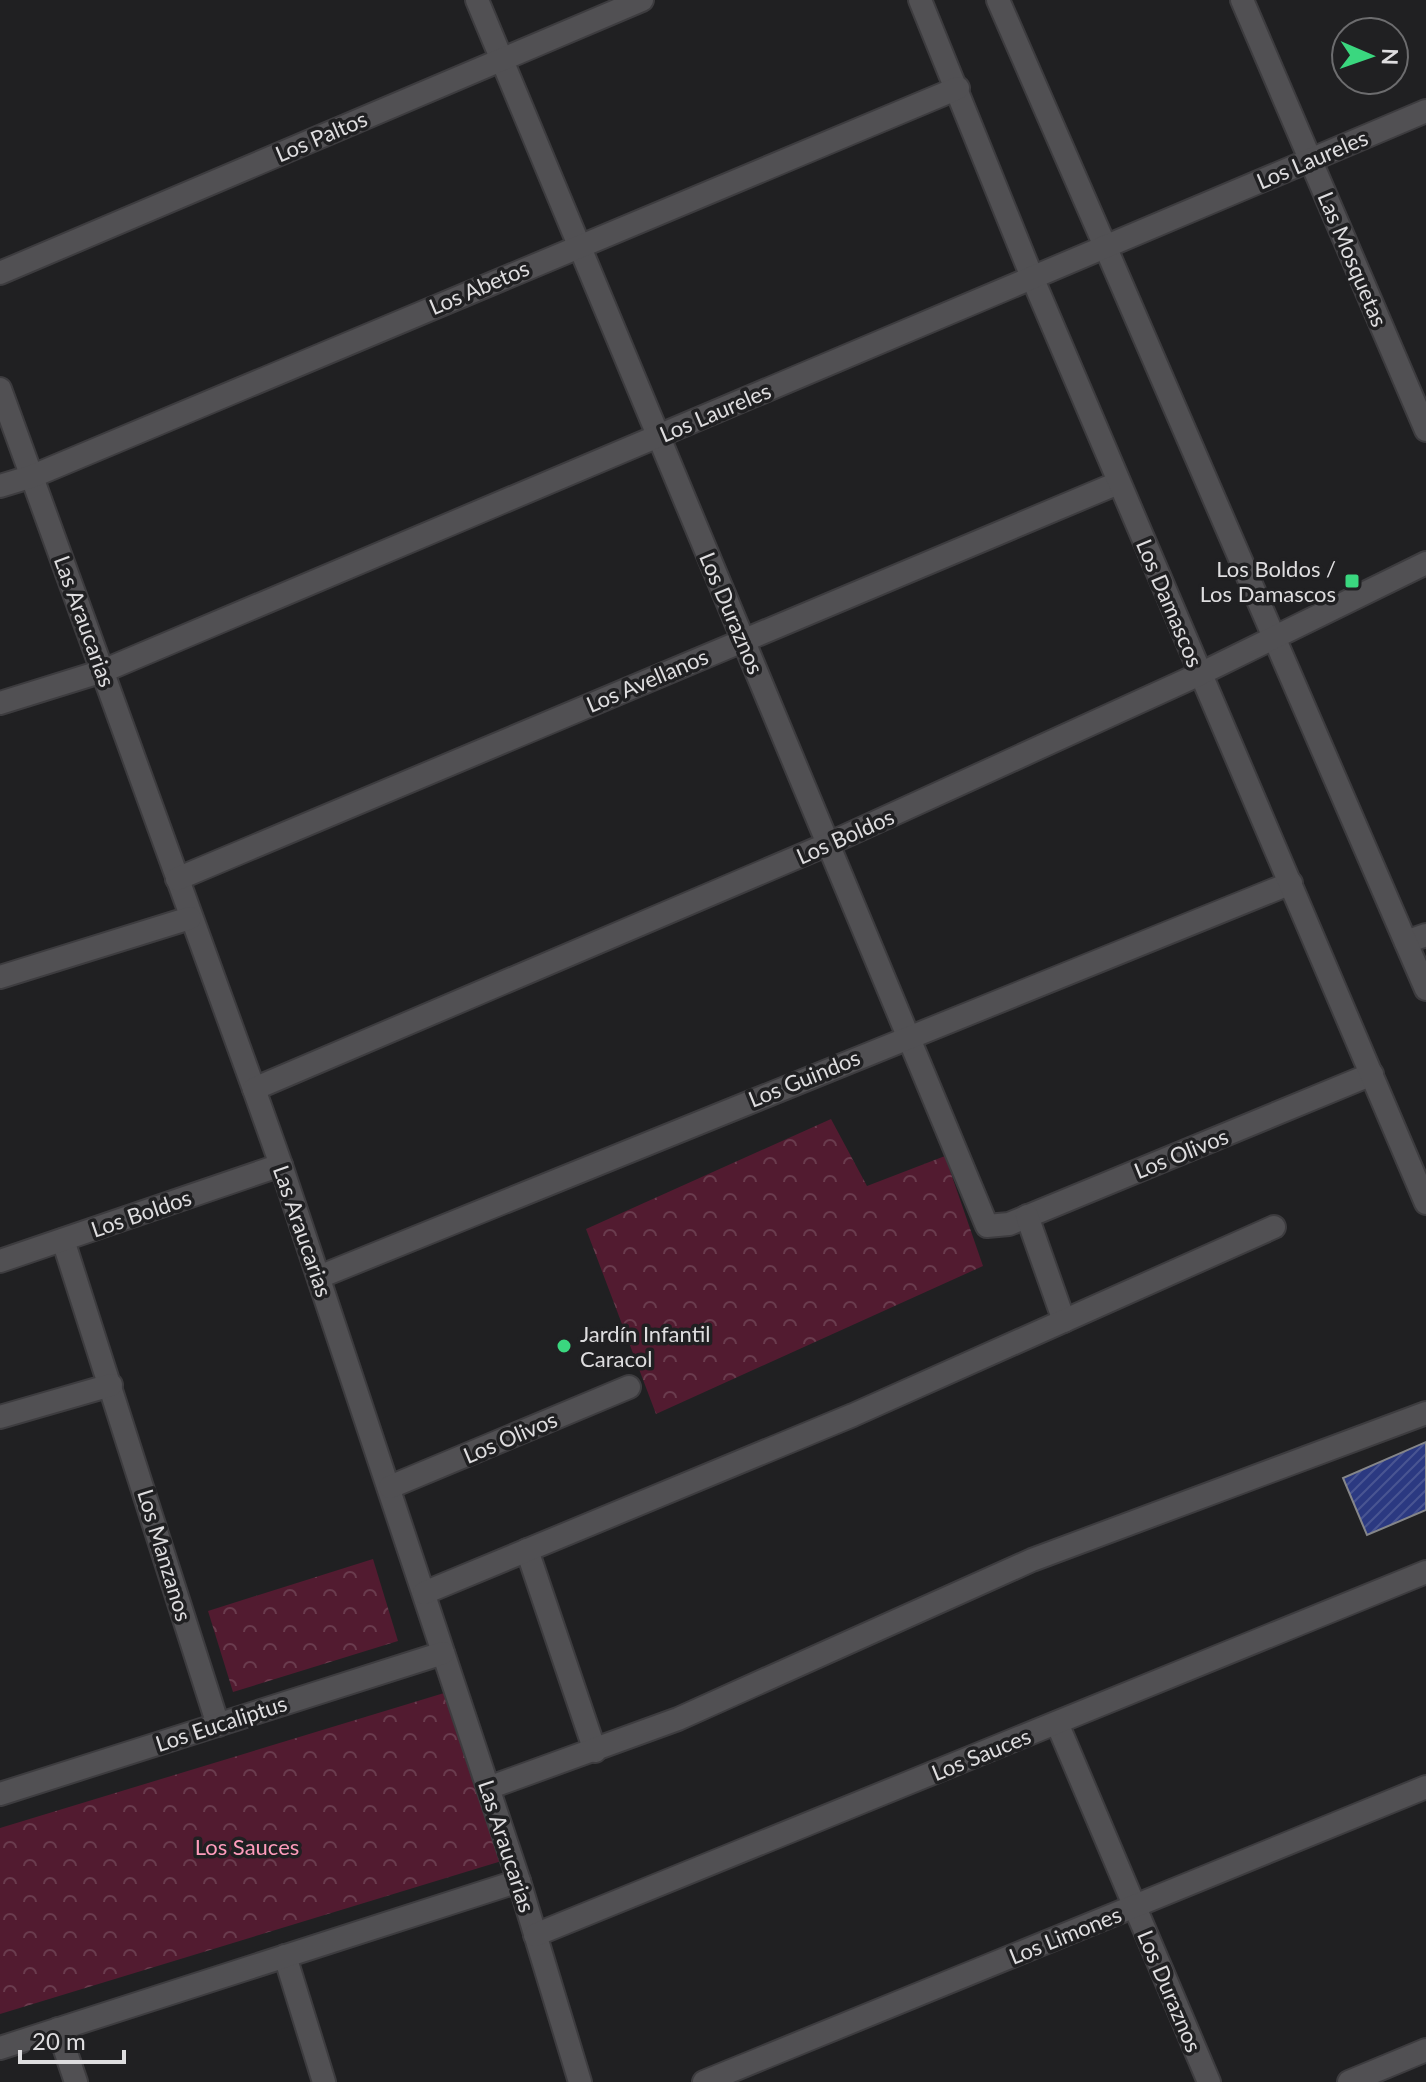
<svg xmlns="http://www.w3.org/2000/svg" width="1426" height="2082" viewBox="0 0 1426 2082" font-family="Lato,sans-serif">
  <defs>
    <pattern id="forest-crowns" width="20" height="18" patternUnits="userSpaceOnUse" patternTransform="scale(2)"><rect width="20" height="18" fill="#521b30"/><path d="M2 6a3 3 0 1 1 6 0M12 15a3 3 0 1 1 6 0" fill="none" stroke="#6a3c4e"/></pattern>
    <pattern id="building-hatch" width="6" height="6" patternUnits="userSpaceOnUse" patternTransform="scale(2)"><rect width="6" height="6" fill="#2b3981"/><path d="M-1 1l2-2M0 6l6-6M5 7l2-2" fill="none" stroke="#495592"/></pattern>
  </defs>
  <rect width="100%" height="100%" fill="#202022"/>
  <!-- forest -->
  <g fill="url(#forest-crowns)">
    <polygon points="831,1119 867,1186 945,1156 983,1266 656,1414 586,1229"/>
    <polygon points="373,1559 398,1641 233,1692 208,1611"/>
    <polygon points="454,1690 505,1860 0,2014 0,1828"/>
  </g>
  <!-- building -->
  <polygon fill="url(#building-hatch)" stroke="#858689" stroke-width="2" points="1426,1442 1426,1510 1367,1535 1343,1478"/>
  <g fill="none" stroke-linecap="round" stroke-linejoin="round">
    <defs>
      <g id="minor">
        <polyline points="477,0 987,1226 1009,1224 1372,1074"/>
        <polyline points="920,0 1032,277"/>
        <polyline points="998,0 1105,246"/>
        <polyline points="1242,0 1426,430"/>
        <polyline points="0,273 642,0"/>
        <polyline points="0,389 254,1089"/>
        <polyline points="0,486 33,476 958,88"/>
        <polyline points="177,879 1118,483"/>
        <polyline points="1406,942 1426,935"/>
        <polyline points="0,977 190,918"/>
        <polyline points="281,1165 519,1881 580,2082"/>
        <polyline points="1027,1216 1064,1321"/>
        <polyline points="63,1240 218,1725"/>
        <polyline points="319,1277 1291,883"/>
        <polyline points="0,1417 111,1385"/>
        <polyline points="390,1487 629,1387"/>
        <polyline points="527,1550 595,1751"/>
        <polyline points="424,1593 853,1415 1274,1227"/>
        <polyline points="1057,1723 1209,2082"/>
        <polyline points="488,1788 678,1719 1032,1560 1426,1413"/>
        <polyline points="0,1794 443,1653"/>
        <polyline points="535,1935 1426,1572"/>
        <polyline points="285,1956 324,2082"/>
        <polyline points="58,2029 76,2082"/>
        <polyline points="0,2048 519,1881"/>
        <polyline points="704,2082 1426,1787"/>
        <polyline points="1349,2082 1426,2050"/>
      </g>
      <g id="tertiary">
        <polyline points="1105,246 1426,989"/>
        <polyline points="1032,277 1426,1203"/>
        <polyline points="0,703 103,671 1426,111"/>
        <polyline points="0,1261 281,1165 254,1089 828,844 1200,674 1426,563"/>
      </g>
    </defs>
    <!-- minor casing -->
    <use href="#minor" stroke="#3d3c3f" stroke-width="26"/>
    <!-- tertiary casing -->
    <use href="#tertiary" stroke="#3d3c3f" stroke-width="26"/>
    <!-- minor -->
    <use href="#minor" stroke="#515053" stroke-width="22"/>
    <!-- tertiary -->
    <use href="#tertiary" stroke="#515053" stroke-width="22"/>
  </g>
  <!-- markers -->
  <g fill="#3ad77f" stroke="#202022" stroke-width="3">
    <rect x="1344" y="573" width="16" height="16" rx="4"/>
    <circle cx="564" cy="1346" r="8"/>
  </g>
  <g text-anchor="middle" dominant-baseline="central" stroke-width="7" stroke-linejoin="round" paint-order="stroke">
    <!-- street labels -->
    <g font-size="22" fill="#dedddf" stroke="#202022">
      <text transform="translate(321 136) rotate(-23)">Los Paltos</text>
      <text transform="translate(1312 159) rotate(-23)">Los Laureles</text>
      <text transform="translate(1353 259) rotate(67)">Las Mosquetas</text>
      <text transform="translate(479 287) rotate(-23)">Los Abetos</text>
      <text transform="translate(715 412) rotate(-23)">Los Laureles</text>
      <text transform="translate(1170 603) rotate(67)">Los Damascos</text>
      <text transform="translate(732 613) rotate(67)">Los Duraznos</text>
      <text transform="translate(85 621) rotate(70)">Las Araucarias</text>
      <text transform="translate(647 680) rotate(-23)">Los Avellanos</text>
      <text transform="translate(845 836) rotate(-24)">Los Boldos</text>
      <text transform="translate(804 1078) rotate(-22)">Los Guindos</text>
      <text transform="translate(1181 1153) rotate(-22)">Los Olivos</text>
      <text transform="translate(141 1213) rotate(-19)">Los Boldos</text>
      <text transform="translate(303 1231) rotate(71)">Las Araucarias</text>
      <text transform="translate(510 1437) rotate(-23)">Los Olivos</text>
      <text transform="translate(165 1555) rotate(73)">Los Manzanos</text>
      <text transform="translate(221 1723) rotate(-18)">Los Eucaliptus</text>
      <text transform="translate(981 1754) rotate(-22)">Los Sauces</text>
      <text transform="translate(507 1846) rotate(72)">Las Araucarias</text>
      <text transform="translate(1065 1935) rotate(-22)">Los Limones</text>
      <text transform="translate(1170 1991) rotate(67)">Los Duraznos</text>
    </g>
    <!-- poi labels -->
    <g font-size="22" fill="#dedddf" stroke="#202022" text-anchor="end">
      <text x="1336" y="568">Los Boldos /<tspan x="1336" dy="25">Los Damascos</tspan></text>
      <text x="580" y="1333" text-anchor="start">Jardín Infantil<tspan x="580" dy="25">Caracol</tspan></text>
    </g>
    <!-- park labels -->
    <g font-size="22" fill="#fe9cbc" stroke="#202022">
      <text x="247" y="1846">Los Sauces</text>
    </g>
  </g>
  <!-- north arrow -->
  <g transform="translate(1370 56) rotate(92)"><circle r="38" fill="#202022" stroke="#6c6c6e" stroke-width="2"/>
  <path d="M0-6L14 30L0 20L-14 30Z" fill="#3ad77f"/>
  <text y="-12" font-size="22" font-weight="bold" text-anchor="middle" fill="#dedddf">N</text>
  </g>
  <!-- scale -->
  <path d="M20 2050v12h104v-12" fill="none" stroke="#dedddf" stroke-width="4"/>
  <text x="32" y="2050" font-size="24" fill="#dedddf" stroke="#202022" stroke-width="6" paint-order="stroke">20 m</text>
</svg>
